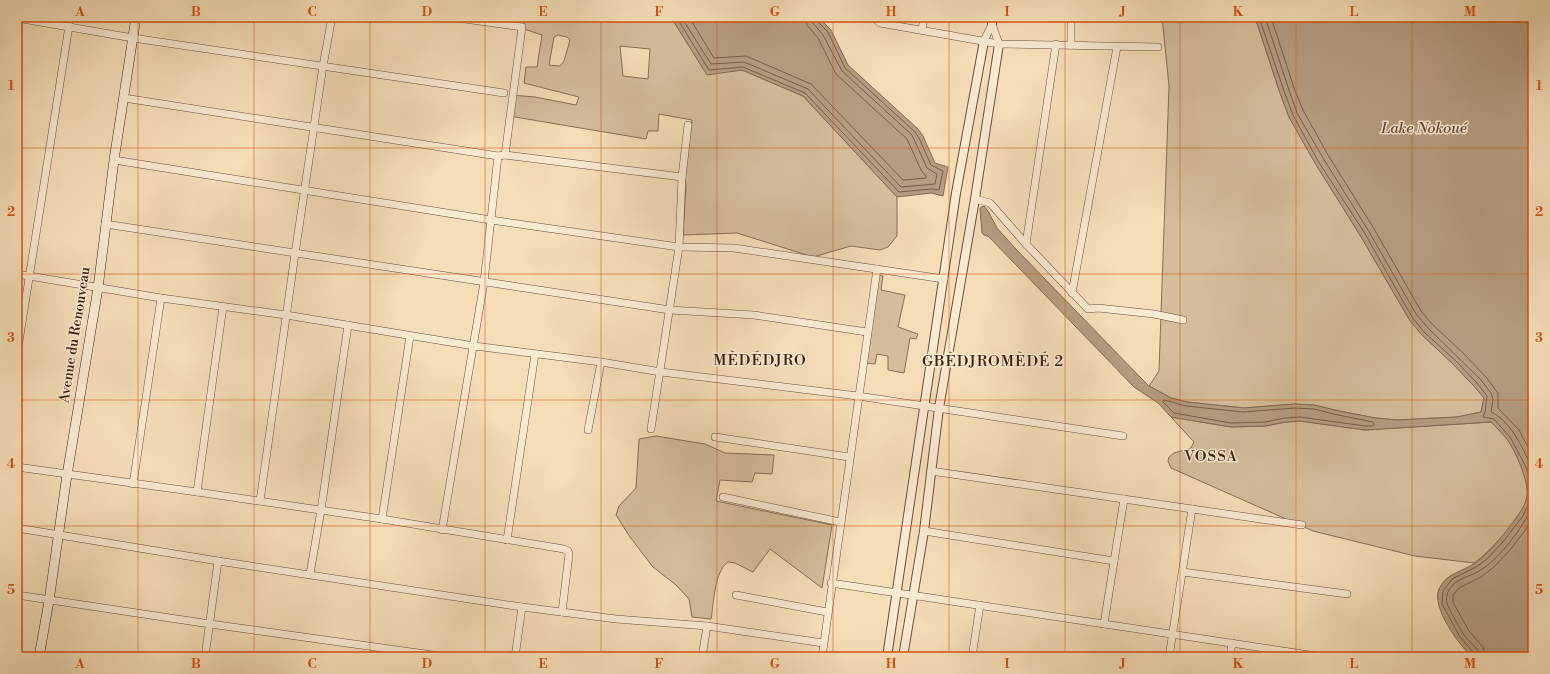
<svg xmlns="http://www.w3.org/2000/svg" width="1550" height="674" viewBox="0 0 1550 674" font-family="'Libre Bodoni',serif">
  <rect width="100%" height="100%" fill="#f5ddb8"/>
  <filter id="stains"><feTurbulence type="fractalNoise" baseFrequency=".005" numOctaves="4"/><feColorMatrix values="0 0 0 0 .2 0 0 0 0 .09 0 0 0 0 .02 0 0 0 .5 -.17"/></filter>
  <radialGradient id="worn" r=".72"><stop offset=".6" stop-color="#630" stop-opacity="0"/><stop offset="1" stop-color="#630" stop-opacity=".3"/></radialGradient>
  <!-- green -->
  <g fill="#d5bd9c" stroke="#886e59" fill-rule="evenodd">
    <path d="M504,17h107l22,3 3,-3 22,2 1,-2h19l-4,5 33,52 35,-4 61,26 94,101v39l-9,11 -8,3 -29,-4 -38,11 -76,-24 -54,2 3,-49 -1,-9 7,-57 -33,-6 -1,17h-10l-2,8 -137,-23 2,-21 24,2 41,8 3,-8 -55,-14 2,-16h11l5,-32 -18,-6v-8zM558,35l9,2 3,3 -6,21 -4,5 -11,-1 5,-28zM620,46l30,3 -2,30 -25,-3z"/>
    <polygon points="1162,17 1255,17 1280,93 1289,117 1315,163 1360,235 1409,319 1421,334 1453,364 1474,386 1484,398 1481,412 1457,417 1397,420 1375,418 1339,411 1314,405 1295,404 1244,408 1187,402 1171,398 1149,386 1159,371 1169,86"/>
    <polygon points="878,275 883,276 881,290 905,295 898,327 918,334 916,339 910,338 904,373 888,370 888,356 877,354 875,364 865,363"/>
    <path d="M1171,417l60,10 34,-1 21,-4 14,-1 65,9 126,-8c5,5 10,10 15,16 9,11 24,44 21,59 -3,19 -37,55 -53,66l-59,-7 -102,-25 -142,-63 -3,-7 1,-4 5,-4 17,-5 3,-6z"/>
    <path d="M656,436l49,8 20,9 49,2 -2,19 -17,-1 -3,9 -32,-2 -4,21 116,24 -10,63 -52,-39 -17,23 -18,-9 -7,-1c-14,10 -14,41 -17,57l-19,-2 -3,-18 -13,-14 -23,-18 -23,-30 -14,-22 3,-9 17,-18 3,-49z"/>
  </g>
  <!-- water -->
  <g fill="#b69d81" stroke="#856b56">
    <polygon points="678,17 819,18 831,30 848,65 918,129 923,136 935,163 948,167 943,196 931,193 897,197 803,96 742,70 707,75 674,22"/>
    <path d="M1255,17h278v640h-61c-13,-12 -41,-50 -33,-68 7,-16 23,-17 36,-26 13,-9 22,-21 32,-33 7,-10 18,-21 20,-34 2,-15 -12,-47 -21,-58 -5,-6 -10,-11 -15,-16l-126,8 -65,-9 -14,1 -21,4 -34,1 -60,-10 -13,-14 -24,-16 -146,-151 -4,-1 -2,-2 -2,-24 1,-2 3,-1 4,5 9,17 17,19 125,129 10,10 22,12 16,4 57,6 51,-4 19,1 25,6 36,7 22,2 60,-3 24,-5 3,-14 -10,-12 -21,-22 -32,-30 -12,-15 -49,-84 -45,-72 -26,-46 -9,-24z"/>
  </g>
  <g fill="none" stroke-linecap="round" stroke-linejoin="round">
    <!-- shore -->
    <g stroke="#785e4c" stroke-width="1">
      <polyline points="681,17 680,23 709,70 743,67 805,93 899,192 931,189 939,190 943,171 931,165 919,138 915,132 845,68 828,32 817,21 816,17"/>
      <polyline points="686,17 685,23 711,64 744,62 808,89 901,187 935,184 937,174 927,168 912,135 842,71 823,35 812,22 811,17"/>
      <polyline points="692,17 692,22 714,58 746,56 811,84 903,180 926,178 926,176 921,170 907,139 836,74 818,38 807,25 805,17"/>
      <polyline points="1259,17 1284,91 1293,115 1318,161 1364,232 1412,317 1424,332 1456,361 1477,383 1487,396 1485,412 1483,417 1494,419 1510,437 1526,467 1531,481 1531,498 1523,516 1502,543 1487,559 1476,567 1452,579 1443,591 1442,604 1460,637 1474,653 1475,657"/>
      <path d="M1265,17l24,73 8,23 26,45 45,72 48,84 12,14 53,52 10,13 2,6 -2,13c21,10 34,39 42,61"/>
      <polyline points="1271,17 1294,88 1303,110 1328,155 1373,227 1421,311 1432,324 1463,353 1486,377 1498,393 1498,408 1519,430 1533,457"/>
      <polygon points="1164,400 1186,406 1243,412 1295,408 1314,409 1338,415 1373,422 1374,424 1373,426 1365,426 1300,417 1285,418 1265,422 1231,423 1174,413 1164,403"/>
      <path d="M1480,657c-1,-9 -11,-15 -16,-22 -3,-5 -16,-27 -17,-32 -2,-7 2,-15 7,-19 6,-6 17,-8 25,-13 21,-12 43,-43 54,-65"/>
      <polyline points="1486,657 1483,647 1469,631 1453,602 1453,595 1459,588 1481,577 1494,567 1510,550 1533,520"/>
    </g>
    <defs>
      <g id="minor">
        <polyline points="873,17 880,23 999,44 1158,47"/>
        <polyline points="1071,17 1071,45"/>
        <polyline points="17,18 133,38 504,93"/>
        <polyline points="992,24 999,44"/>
        <polyline points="922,30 924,17"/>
        <polyline points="984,41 992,24"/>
        <polyline points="124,98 498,156"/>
        <polyline points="505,155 682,177"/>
        <polyline points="114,160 491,220 679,247 734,248 944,279"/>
        <polyline points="975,199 990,203 1026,244 1088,309 1098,308 1154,314 1183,320"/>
        <polyline points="105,224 670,310 754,315 867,332"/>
        <polyline points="1026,244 1056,44"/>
        <polyline points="17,274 161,298 286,315 474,346 601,362 661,372 858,396 1123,436"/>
        <polyline points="1072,293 1117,47"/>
        <polyline points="17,354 69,26"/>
        <polyline points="651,429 679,247 682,177 688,125"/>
        <polyline points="588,430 601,362"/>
        <polyline points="715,437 849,457"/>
        <polyline points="17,467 197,492 382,519 564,549 568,551 569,554 562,612"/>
        <polyline points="931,471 1302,525"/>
        <polyline points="133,484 161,298"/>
        <polyline points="197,492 223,307"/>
        <polyline points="723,497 840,522"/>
        <polyline points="260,501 295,254 323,66 332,17"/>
        <polyline points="382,519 410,336"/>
        <polyline points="17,528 218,561 522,607 616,619 707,626 823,643"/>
        <polyline points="442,530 484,282 498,156 505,155 522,27 450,17"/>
        <polyline points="924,531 1114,561"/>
        <polyline points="507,540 535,354"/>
        <polyline points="1183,572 1347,594"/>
        <polyline points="310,574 321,510 348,325"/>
        <polyline points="831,583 1323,657"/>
        <polyline points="17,595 210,624 447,657"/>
        <polyline points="736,595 827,612"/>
        <polyline points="1104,624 1124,499"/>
        <polyline points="205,657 218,561"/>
        <polyline points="515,657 522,607"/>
        <polyline points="702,657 707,626"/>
        <polyline points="822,657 877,269"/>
        <polyline points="972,657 980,605"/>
        <polyline points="1169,657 1192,509"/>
        <polyline points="1230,657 1232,643"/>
      </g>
      <g id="tertiary">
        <polyline points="992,24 993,17"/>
        <polyline points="887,657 956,193 984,41"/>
        <polyline points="903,657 924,531 939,408 975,199 999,44"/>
      </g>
      <g id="secondary">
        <polyline points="17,656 21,657"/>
        <polyline points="39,657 49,601 67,475 98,288 114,160 136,17"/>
      </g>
    </defs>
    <!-- minor casing -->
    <use href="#minor" stroke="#6a4f3e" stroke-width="8"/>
    <!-- tertiary casing -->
    <use href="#tertiary" stroke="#6a4f3e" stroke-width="10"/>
    <!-- secondary casing -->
    <use href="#secondary" stroke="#3b2016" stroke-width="10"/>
    <!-- minor -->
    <use href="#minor" stroke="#f8e9d1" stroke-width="7"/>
    <!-- tertiary -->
    <use href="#tertiary" stroke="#f8e9d1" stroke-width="8"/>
    <!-- secondary -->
    <use href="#secondary" stroke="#f8e9d1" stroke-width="9"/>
  </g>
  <!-- grid -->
  <path fill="none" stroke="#d7530d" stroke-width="1" stroke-opacity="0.55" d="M138,17v640M254,17v640M370,17v640M485,17v640M601,17v640M717,17v640M833,17v640M949,17v640M1065,17v640M1180,17v640M1296,17v640M1412,17v640M17,148h1516M17,274h1516M17,400h1516M17,526h1516"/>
  <g text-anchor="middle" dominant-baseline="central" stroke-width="3" stroke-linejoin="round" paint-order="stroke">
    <!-- street labels -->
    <g font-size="14" fill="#3b2016" stroke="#f8e9d1">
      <text transform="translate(75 335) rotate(-81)">Avenue du Renouveau</text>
    </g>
    <!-- water labels -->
    <g font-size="15" font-style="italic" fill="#664c3b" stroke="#f8e9d1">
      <text x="1424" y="128">Lake Nokoué</text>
    </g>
    <!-- neighbourhood labels -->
    <g font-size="15" letter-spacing="1" fill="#3b2016" stroke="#f8e9d1">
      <text x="760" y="360">MÈDÉDJRO</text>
      <text x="993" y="361">GBÈDJROMÈDÉ 2</text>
      <text x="1211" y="456">VOSSA</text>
    </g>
  </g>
  <!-- margin -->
  <rect width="1550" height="674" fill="none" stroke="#f5ddb8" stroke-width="44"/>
  <rect x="22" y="22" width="1506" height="630" fill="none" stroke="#d7530d" stroke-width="1.5"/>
  <g font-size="13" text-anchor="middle" font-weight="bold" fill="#d7530d">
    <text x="80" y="16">A</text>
    <text x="196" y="16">B</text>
    <text x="312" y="16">C</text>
    <text x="427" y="16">D</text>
    <text x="543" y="16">E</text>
    <text x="659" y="16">F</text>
    <text x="775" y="16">G</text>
    <text x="891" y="16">H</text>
    <text x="1007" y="16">I</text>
    <text x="1123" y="16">J</text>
    <text x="1238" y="16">K</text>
    <text x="1354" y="16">L</text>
    <text x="1470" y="16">M</text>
    <text x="11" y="90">1</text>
    <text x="1539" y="90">1</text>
    <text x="11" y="216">2</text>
    <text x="1539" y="216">2</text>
    <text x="11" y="342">3</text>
    <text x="1539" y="342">3</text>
    <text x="11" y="468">4</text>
    <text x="1539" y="468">4</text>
    <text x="11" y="594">5</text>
    <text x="1539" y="594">5</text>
    <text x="80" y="668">A</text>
    <text x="196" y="668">B</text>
    <text x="312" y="668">C</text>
    <text x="427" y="668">D</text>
    <text x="543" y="668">E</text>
    <text x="659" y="668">F</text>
    <text x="775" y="668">G</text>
    <text x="891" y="668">H</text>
    <text x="1007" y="668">I</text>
    <text x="1123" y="668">J</text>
    <text x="1238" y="668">K</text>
    <text x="1354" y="668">L</text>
    <text x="1470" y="668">M</text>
  </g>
  <rect width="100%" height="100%" filter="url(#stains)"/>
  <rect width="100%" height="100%" fill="url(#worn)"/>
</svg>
